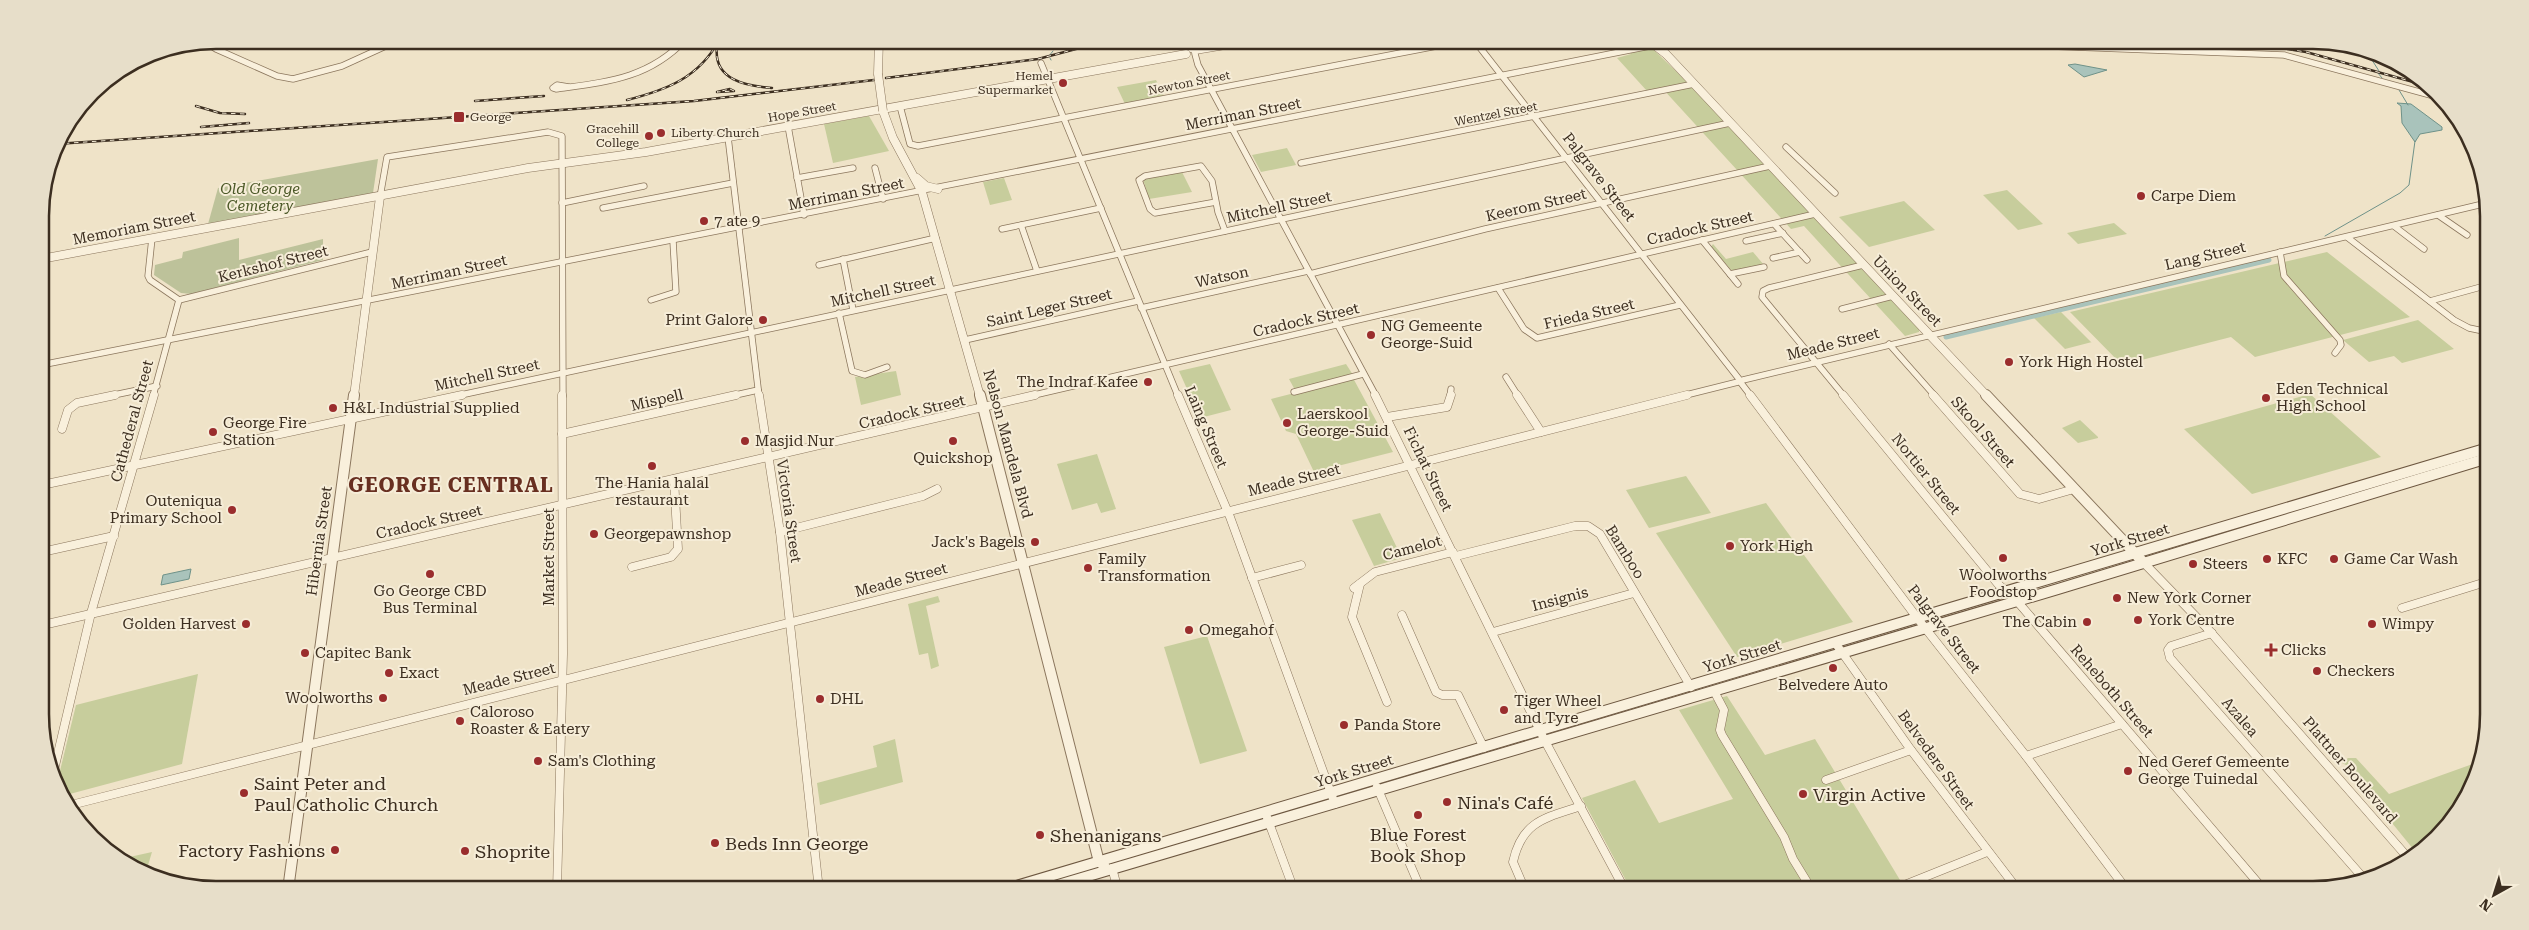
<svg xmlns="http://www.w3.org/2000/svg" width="2529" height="930" viewBox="0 0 2529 930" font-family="'Roboto Serif',serif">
  <rect width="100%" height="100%" fill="#efe3c8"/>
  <!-- green -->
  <g fill="#c7cd9c">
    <polygon points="1618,40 1639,40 1653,49 1686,81 1919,328 1919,332 1905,336 1804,226 1791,229 1662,88 1647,91 1617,58 1631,54"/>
    <polygon points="1156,80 1164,96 1125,104 1117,87"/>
    <polygon points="869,116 889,151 833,163 824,124"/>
    <polygon points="1287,148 1296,165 1261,172 1252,155"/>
    <polygon points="1181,170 1192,192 1149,199 1143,179"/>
    <polygon points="1004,178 1012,200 990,205 983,182"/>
    <polygon points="2007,190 2043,224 2018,230 1983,195"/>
    <polygon points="1904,201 1935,230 1869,247 1839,217"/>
    <polygon points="2114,223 2127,234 2078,244 2067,233"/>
    <polygon points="1713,244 1726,259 1753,252 1764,265 1733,272 1711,247"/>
    <polygon points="2327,252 2410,317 2255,357 2231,337 2122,365 2070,312"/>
    <polygon points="2061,312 2091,342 2092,342 2065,349 2034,318"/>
    <polygon points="2418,320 2454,349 2402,363 2394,356 2369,362 2343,340"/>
    <polygon points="1210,364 1231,410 1200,418 1179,371"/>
    <polygon points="1346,364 1353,375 1295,390 1289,379"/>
    <polygon points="896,371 901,395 861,405 855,377"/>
    <polygon points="1353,378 1393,452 1314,472 1296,434 1286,431 1271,399"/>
    <polygon points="2310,394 2381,457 2252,494 2184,429"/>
    <polygon points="2080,420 2098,437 2098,438 2078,443 2062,428"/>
    <polygon points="1097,454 1116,509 1101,513 1097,503 1072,510 1057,464"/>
    <polygon points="1686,476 1711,513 1649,528 1626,490"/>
    <polygon points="1766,503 1853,622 1737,657 1656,533"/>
    <polygon points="1380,513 1402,558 1374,566 1352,520"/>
    <polygon points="938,596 940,602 926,606 939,666 931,669 928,653 919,655 908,604"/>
    <polygon points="1207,636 1247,751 1200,764 1164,647"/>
    <polygon points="198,674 182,764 66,795 58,779 76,705"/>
    <polygon points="1727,696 1765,755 1815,739 1900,880 1875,890 1631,890 1582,798 1635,780 1659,823 1733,799 1679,710"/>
    <polygon points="895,739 903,782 820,805 817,783 877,767 873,746"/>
    <path d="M2348,758h8l33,36 92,-33c-5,32 -37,76 -63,94l-43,-53 -25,-35 -8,-4z"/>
    <polygon points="152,852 146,872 125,858"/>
  </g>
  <!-- cemetery -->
  <g fill="#bdc29a">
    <polygon points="378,159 373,193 208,224 218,188"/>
    <polygon points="239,238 239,260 323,239 323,260 191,294 181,293 154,275 155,265 182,258 183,252"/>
  </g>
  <!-- water -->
  <g fill="#a9c3bb" stroke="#6f9289">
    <polygon points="2075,64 2107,70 2084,77 2068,65"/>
    <polygon points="2397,103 2411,104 2442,127 2442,130 2420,134 2415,142 2402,123 2401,106"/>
    <polygon points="191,569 189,579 161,585 163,575"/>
  </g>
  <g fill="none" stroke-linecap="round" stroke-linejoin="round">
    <!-- stream -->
    <g stroke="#6f9289" stroke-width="1">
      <polyline points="1057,46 1075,40"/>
      <polyline points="2350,46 2372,60 2379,71"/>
      <polyline points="1049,56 1053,51"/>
      <polyline points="1050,58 1051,60"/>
      <polyline points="2378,73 2382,78"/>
      <polyline points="2399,90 2408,105"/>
      <polyline points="2325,236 2400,193 2409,185 2415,141"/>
    </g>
    <!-- canal -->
    <polyline stroke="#a9c3bb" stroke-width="5" points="1946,337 2269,260"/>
    <defs>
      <g id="minor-far1">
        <polyline points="1032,40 1034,45"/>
        <polyline points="1184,40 1191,49"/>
        <polyline points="1474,40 1739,379"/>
        <polyline points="1958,40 1994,44 2284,55 2445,99"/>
        <polyline points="212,41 210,45 216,49 277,76 293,79 342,66 399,40"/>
        <polyline points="1195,54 1198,65 1376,396"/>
        <polyline points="1041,63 1178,396"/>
        <path d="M569,87l-12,-2 -4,3 3,1c50,-7 92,-10 129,-49"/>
        <polyline points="900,106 910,144 918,146 1468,40"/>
        <polyline points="788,126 804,215"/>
        <polyline points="728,137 759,396"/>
        <polyline points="1786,147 1835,193"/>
        <polyline points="1301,163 1694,84"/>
        <polyline points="875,168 883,199"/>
        <polyline points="797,178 853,168"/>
        <polyline points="380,197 387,157 548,132 562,136 563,396"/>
        <polyline points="1216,202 1155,213 1150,209 1139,180 1145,176 1201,166 1212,181 1218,212 1225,231"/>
        <polyline points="562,203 644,186"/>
        <polyline points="603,208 733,183"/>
        <polyline points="2438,215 2467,235"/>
        <polyline points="1774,224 1807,260"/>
        <polyline points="1021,225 1037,271"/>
        <polyline points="2394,226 2424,249"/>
        <polyline points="1002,229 1101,208"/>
        <polyline points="2347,237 2454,320 2469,328 2488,332"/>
        <polyline points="152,238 148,276 150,280 179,300 153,396"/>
        <polyline points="1702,240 1738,284"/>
        <polyline points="1746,241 1783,233"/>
        <polyline points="2280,252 2284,276 2340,340 2341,345 2335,353"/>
        <polyline points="1773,258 1800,252"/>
        <polyline points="843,259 853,310"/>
        <polyline points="819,265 936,238"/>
        <polyline points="1310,274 1485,229 1770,166"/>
        <polyline points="1730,274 1764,267"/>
        <polyline points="1498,288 1524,329 1537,338 1680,305"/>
        <polyline points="179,300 372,252"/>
        <polyline points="651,300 676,292 673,241"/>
        <polyline points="2430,301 2488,285"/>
        <polyline points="1141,308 1308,271"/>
        <polyline points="1842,309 1893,296"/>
        <polyline points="839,313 852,371 865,375 887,367"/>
        <polyline points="965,340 1138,301"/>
        <polyline points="1889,344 1935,396"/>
        <polyline points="41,365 1655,45"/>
        <polyline points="1506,377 1518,396"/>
        <polyline points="1743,380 2487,203"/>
        <polyline points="1741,383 1751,396"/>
        <polyline points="1294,392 1363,374"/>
        <polyline points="109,396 157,386"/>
        <polyline points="456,396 1730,123"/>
        <polyline points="731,396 758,390"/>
        <polyline points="1030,396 1815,214"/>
        <polyline points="1450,396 1451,389"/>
        <polyline points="1682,396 1738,382"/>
        <polyline points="1844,396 1762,297 1763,291 1769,288 1863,265"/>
      </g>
      <g id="minor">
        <polyline points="759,395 780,532 819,890"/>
        <polyline points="1178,395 1230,517 1335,804"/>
        <polyline points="1375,395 1545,741 1625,890"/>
        <polyline points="1517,395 1541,432"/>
        <polyline points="1750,395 1918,619 2026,756 2127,890"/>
        <polyline points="1843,395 1998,584 2017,601 2264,890"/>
        <polyline points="1933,395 2020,494 2039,499 2074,489"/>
        <polyline points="1387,417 1447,407 1451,395"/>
        <polyline points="62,429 68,410 77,403 115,395"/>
        <polyline points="562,434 736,395"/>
        <polyline points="42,485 462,395"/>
        <polyline points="780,532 923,496 937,489"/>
        <polyline points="42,552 114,536"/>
        <polyline points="1456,556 1575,526 1588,526 1600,534 1691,687"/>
        <polyline points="2144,563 2207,628 2410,860"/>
        <polyline points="632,567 671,557 678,549 674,479"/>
        <polyline points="1252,578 1301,565"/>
        <polyline points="1360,584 1352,617 1387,702"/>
        <polyline points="1354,588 1375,572 1453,552"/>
        <polyline points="2402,608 2489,581"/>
        <polyline points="1402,615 1436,692 1442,695 1458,695 1484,748"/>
        <polyline points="43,625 1035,395"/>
        <polyline points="1493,632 1634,593"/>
        <polyline points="2212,633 2171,646 2168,650 2170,658 2366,881"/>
        <polyline points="1836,644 1911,750 2018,890"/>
        <polyline points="1714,691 1724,710 1720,730 1722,735 1784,837 1793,859 1812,890"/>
        <polyline points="2026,756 2122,724"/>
        <polyline points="54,770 91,613 154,395"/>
        <polyline points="1826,780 1911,750"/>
        <polyline points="1377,787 1421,890"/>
        <polyline points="71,805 1687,395"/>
        <polyline points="1265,812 1294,890"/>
        <polyline points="1112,868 1118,890"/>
        <polyline points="557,890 563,654 562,395"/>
        <path d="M1525,890l-12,-28c9,-41 32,-44 68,-56"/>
        <polyline points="1892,890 1987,852"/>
      </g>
      <g id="tertiary-far1">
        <polyline points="1648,40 1666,54 1987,396"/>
        <polyline points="1195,50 1255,40"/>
        <polyline points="878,74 879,40"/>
        <polyline points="883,111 893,138 922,192 980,396"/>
        <polyline points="917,178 926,186 938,189"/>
        <polyline points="41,259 528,168 646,152 1186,54"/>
        <polyline points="354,396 380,197"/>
      </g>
      <g id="tertiary">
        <polyline points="980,395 1099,862 1104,865"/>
        <polyline points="1986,395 2144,563"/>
        <polyline points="288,890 354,395"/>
      </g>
      <g id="secondary">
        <polyline points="1003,890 2488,448"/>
        <polyline points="1041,890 2058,589 2488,458"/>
      </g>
    </defs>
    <!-- minor-far1 casing -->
    <use href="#minor-far1" stroke="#8b765d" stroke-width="7"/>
    <!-- minor casing -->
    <use href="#minor" stroke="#8b765d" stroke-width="9"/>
    <!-- tertiary-far1 casing -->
    <use href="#tertiary-far1" stroke="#8b765d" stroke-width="9"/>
    <!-- tertiary casing -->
    <use href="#tertiary" stroke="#8b765d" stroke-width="12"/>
    <!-- secondary casing -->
    <use href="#secondary" stroke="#6d5740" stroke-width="12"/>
    <!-- minor-far1 -->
    <use href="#minor-far1" stroke="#f9f0dc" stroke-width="5.5"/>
    <!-- minor -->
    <use href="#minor" stroke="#f9f0dc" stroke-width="8"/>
    <!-- tertiary-far1 -->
    <use href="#tertiary-far1" stroke="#f9f0dc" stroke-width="8"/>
    <!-- tertiary -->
    <use href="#tertiary" stroke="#f9f0dc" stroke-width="10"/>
    <!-- secondary -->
    <use href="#secondary" stroke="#f9f0dc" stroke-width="10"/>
    <defs>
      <g id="rail">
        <polyline points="2235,40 2306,52 2424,85"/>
        <path d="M717,47c-4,33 29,39 55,41"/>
        <polyline points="886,78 1038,59 1110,40"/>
        <polygon points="730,89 734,91 717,92"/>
        <path d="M627,100c39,-10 72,-22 92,-60"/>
        <polyline points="475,101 544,96"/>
        <polyline points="196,106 220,113 245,114"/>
        <polyline points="201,127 249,123"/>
        <polyline points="56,144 694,101 874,80"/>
      </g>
    </defs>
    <!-- rail casing -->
    <use href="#rail" stroke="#3c2e20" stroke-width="2.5"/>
    <!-- rail -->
    <use href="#rail" stroke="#f6edd8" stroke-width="1" stroke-dasharray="4.5" stroke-linecap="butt"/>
    <defs>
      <polyline id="tertiary-bridge" points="878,74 883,111"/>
    </defs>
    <!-- tertiary-bridge casing -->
    <use href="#tertiary-bridge" stroke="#8b765d" stroke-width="9" stroke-linecap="butt"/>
    <!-- tertiary-bridge -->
    <use href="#tertiary-bridge" stroke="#f9f0dc" stroke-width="8"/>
  </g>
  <!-- markers -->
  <g fill="#9a2d2d" stroke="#f6edd8" stroke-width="2">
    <circle cx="1063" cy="83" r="5"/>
    <rect x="453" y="111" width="12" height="12" rx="2.5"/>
    <circle cx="661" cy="133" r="5"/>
    <circle cx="649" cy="136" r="5"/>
    <circle cx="2141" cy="196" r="5"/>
    <circle cx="704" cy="221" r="5"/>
    <circle cx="763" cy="320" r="5"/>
    <circle cx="1371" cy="335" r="5"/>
    <circle cx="2009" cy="362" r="5"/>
    <circle cx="1148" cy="382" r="5"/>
    <circle cx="2266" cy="398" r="5"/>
    <circle cx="333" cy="408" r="5"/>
    <circle cx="1287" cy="423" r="5"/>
    <circle cx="213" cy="432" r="5"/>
    <circle cx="745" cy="441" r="5"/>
    <circle cx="953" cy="441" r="5"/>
    <circle cx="652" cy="466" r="5"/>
    <circle cx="232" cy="510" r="5"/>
    <circle cx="594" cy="534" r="5"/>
    <circle cx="1035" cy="542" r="5"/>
    <circle cx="1730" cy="546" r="5"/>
    <circle cx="2003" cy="558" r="5"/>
    <circle cx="2267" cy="559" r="5"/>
    <circle cx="2334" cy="559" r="5"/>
    <circle cx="2193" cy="564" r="5"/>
    <circle cx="1088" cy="568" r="5"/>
    <circle cx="430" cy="574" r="5"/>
    <circle cx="2117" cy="598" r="5"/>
    <circle cx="2138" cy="620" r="5"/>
    <circle cx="2087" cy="622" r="5"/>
    <circle cx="246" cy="624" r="5"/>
    <circle cx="2372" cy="624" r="5"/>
    <circle cx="1189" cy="630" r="5"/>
    <path d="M2268.5 642.5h5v5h5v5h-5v5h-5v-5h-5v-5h5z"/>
    <circle cx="305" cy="653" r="5"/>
    <circle cx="1833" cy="668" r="5"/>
    <circle cx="2317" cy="671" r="5"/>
    <circle cx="389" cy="673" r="5"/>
    <circle cx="383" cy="698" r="5"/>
    <circle cx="820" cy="699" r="5"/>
    <circle cx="1504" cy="710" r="5"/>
    <circle cx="460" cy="721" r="5"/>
    <circle cx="1344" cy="725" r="5"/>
    <circle cx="538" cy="761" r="5"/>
    <circle cx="2128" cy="771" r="5"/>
    <circle cx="244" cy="793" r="5"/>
    <circle cx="1803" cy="794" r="5"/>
    <circle cx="1447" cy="802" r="5"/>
    <circle cx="1418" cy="815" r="5"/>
    <circle cx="1040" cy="835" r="5"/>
    <circle cx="715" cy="843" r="5"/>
    <circle cx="335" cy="850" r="5"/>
    <circle cx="465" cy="851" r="5"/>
  </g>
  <g text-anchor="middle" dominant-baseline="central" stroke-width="4" stroke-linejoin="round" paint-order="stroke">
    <!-- far-poi labels -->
    <g font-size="12" fill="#3c2e20" stroke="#f6edd8" text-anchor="end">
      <text x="1053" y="76">Hemel<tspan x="1053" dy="14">Supermarket</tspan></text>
      <text x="470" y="117" text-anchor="start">George</text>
      <text x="639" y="129">Gracehill<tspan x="639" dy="14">College</tspan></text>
      <text x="671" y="133" text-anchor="start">Liberty Church</text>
    </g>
    <!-- far-street labels -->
    <g font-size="12" fill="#3c2e20" stroke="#f6edd8">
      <text transform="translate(1189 83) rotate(-11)">Newton Street</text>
      <text transform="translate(802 112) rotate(-10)">Hope Street</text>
      <text transform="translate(1496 114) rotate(-11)">Wentzel Street</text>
    </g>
    <!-- street labels -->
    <g font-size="15" fill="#3c2e20" stroke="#f6edd8">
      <text transform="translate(1243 114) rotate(-11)">Merriman Street</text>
      <text transform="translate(1599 177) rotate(52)">Palgrave Street</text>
      <text transform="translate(846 194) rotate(-11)">Merriman Street</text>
      <text transform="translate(1536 205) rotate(-13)">Keerom Street</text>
      <text transform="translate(1279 207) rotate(-12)">Mitchell Street</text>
      <text transform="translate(134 228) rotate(-11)">Memoriam Street</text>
      <text transform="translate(1700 228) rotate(-13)">Cradock Street</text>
      <text transform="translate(2205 256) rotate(-13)">Lang Street</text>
      <text transform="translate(273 264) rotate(-14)">Kerkshof Street</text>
      <text transform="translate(449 272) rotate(-12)">Merriman Street</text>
      <text transform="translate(1222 277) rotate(-12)">Watson</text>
      <text transform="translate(883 291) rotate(-12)">Mitchell Street</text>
      <text transform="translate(1907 291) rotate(46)">Union Street</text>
      <text transform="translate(1049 308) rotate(-13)">Saint Leger Street</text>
      <text transform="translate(1589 314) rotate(-13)">Frieda Street</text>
      <text transform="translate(1306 320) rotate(-13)">Cradock Street</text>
      <text transform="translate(1833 344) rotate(-14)">Meade Street</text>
      <text transform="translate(487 375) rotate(-12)">Mitchell Street</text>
      <text transform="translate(657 400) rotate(-13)">Mispell</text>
      <text transform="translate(912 412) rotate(-13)">Cradock Street</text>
      <text transform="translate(132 421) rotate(-75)">Cathederal Street</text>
      <text transform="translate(1206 427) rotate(67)">Laing Street</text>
      <text transform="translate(1983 432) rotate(49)">Skool Street</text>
      <text transform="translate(1008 444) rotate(75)">Nelson Mandela Blvd</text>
      <text transform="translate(1428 469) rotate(64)">Fichat Street</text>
      <text transform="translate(1926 474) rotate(51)">Nortier Street</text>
      <text transform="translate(1294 480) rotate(-14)">Meade Street</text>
      <text transform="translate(789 511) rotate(82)">Victoria Street</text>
      <text transform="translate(429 522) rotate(-13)">Cradock Street</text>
      <text transform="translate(2130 540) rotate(-17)">York Street</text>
      <text transform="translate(319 541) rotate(-82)">Hibernia Street</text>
      <text transform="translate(1412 548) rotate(-15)">Camelot</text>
      <text transform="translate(1625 552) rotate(58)">Bamboo</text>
      <text transform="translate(549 557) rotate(-90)">Market Street</text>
      <text transform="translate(901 580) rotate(-15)">Meade Street</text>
      <text transform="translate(1560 599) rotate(-15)">Insignis</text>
      <text transform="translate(1944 629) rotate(52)">Palgrave Street</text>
      <text transform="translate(1742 656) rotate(-17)">York Street</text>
      <text transform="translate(509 679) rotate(-14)">Meade Street</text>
      <text transform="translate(2112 691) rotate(49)">Reheboth Street</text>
      <text transform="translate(2240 717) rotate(49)">Azalea</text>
      <text transform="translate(1936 760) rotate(54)">Belvedere Street</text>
      <text transform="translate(2350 770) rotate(49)">Plattner Boulevard</text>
      <text transform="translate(1354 771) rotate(-17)">York Street</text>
    </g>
    <!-- park labels -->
    <g font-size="15" font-style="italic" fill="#4b5827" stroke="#f6edd8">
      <text x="260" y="189">Old George<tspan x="260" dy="17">Cemetery</tspan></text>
    </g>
    <!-- poi labels -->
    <g font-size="15" fill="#3c2e20" stroke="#f6edd8" text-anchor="start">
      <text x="2151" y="196">Carpe Diem</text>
      <text x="714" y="221">7 ate 9</text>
      <text x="753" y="320" text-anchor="end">Print Galore</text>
      <text x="1381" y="326">NG Gemeente<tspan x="1381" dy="17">George-Suid</tspan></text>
      <text x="2019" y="362">York High Hostel</text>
      <text x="1138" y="382" text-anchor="end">The Indraf Kafee</text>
      <text x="2276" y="389">Eden Technical<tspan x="2276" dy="17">High School</tspan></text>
      <text x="343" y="408">H&amp;L Industrial Supplied</text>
      <text x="1297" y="414">Laerskool<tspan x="1297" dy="17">George-Suid</tspan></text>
      <text x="223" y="423">George Fire<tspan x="223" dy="17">Station</tspan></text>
      <text x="755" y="441">Masjid Nur</text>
      <text x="953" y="458" text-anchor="middle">Quickshop</text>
      <text x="652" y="483" text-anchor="middle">The Hania halal<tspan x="652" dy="17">restaurant</tspan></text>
      <text x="222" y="501" text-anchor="end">Outeniqua<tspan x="222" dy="17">Primary School</tspan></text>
      <text x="604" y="534">Georgepawnshop</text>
      <text x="1025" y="542" text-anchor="end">Jack's Bagels</text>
      <text x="1740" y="546">York High</text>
      <text x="1098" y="559">Family<tspan x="1098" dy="17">Transformation</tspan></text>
      <text x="2277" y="559">KFC</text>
      <text x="2344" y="559">Game Car Wash</text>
      <text x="2203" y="564">Steers</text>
      <text x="2003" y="575" text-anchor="middle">Woolworths<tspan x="2003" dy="17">Foodstop</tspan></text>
      <text x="430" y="591" text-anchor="middle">Go George CBD<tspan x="430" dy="17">Bus Terminal</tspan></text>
      <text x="2127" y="598">New York Corner</text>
      <text x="2148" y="620">York Centre</text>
      <text x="2077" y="622" text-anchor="end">The Cabin</text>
      <text x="236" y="624" text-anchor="end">Golden Harvest</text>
      <text x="2382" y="624">Wimpy</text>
      <text x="1199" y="630">Omegahof</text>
      <text x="2281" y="650">Clicks</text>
      <text x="315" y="653">Capitec Bank</text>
      <text x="2327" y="671">Checkers</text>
      <text x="399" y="673">Exact</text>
      <text x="1833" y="685" text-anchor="middle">Belvedere Auto</text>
      <text x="373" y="698" text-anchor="end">Woolworths</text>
      <text x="830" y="699">DHL</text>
      <text x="1514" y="701">Tiger Wheel<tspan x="1514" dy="17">and Tyre</tspan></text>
      <text x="470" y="712">Caloroso<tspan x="470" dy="17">Roaster &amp; Eatery</tspan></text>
      <text x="1354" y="725">Panda Store</text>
      <text x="548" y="761">Sam's Clothing</text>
      <text x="2138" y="762">Ned Geref Gemeente<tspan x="2138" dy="17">George Tuinedal</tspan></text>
    </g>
    <!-- near-poi labels -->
    <g font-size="18" fill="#3c2e20" stroke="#f6edd8" text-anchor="start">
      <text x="254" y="783">Saint Peter and<tspan x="254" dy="21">Paul Catholic Church</tspan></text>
      <text x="1813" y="794">Virgin Active</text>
      <text x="1457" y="802">Nina's Café</text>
      <text x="1418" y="834" text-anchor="middle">Blue Forest<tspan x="1418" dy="21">Book Shop</tspan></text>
      <text x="1050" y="835">Shenanigans</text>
      <text x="725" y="843">Beds Inn George</text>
      <text x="325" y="850" text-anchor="end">Factory Fashions</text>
      <text x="475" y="851">Shoprite</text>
    </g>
    <!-- district labels -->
    <g font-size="20" font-weight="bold" letter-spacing="1" fill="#682f20" stroke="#f6edd8">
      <text x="451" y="485">GEORGE CENTRAL</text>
    </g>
  </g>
  <!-- crop -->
  <path d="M0 0H2529V930H0ZM216 49H2313A167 167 0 0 1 2480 216V714A167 167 0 0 1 2313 881H216A167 167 0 0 1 49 714V216A167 167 0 0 1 216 49Z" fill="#e7dec9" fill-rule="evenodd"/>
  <path fill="none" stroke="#3c2e20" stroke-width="2.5" d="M216 49H2313A167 167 0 0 1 2480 216V714A167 167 0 0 1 2313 881H216A167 167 0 0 1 49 714V216A167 167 0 0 1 216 49Z"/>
  <!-- north arrow -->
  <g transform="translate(2494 895) rotate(219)" stroke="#f6edd8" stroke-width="4" paint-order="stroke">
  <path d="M0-4L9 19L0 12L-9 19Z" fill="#3c2e20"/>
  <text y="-8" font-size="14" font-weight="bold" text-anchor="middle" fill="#3c2e20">N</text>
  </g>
</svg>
